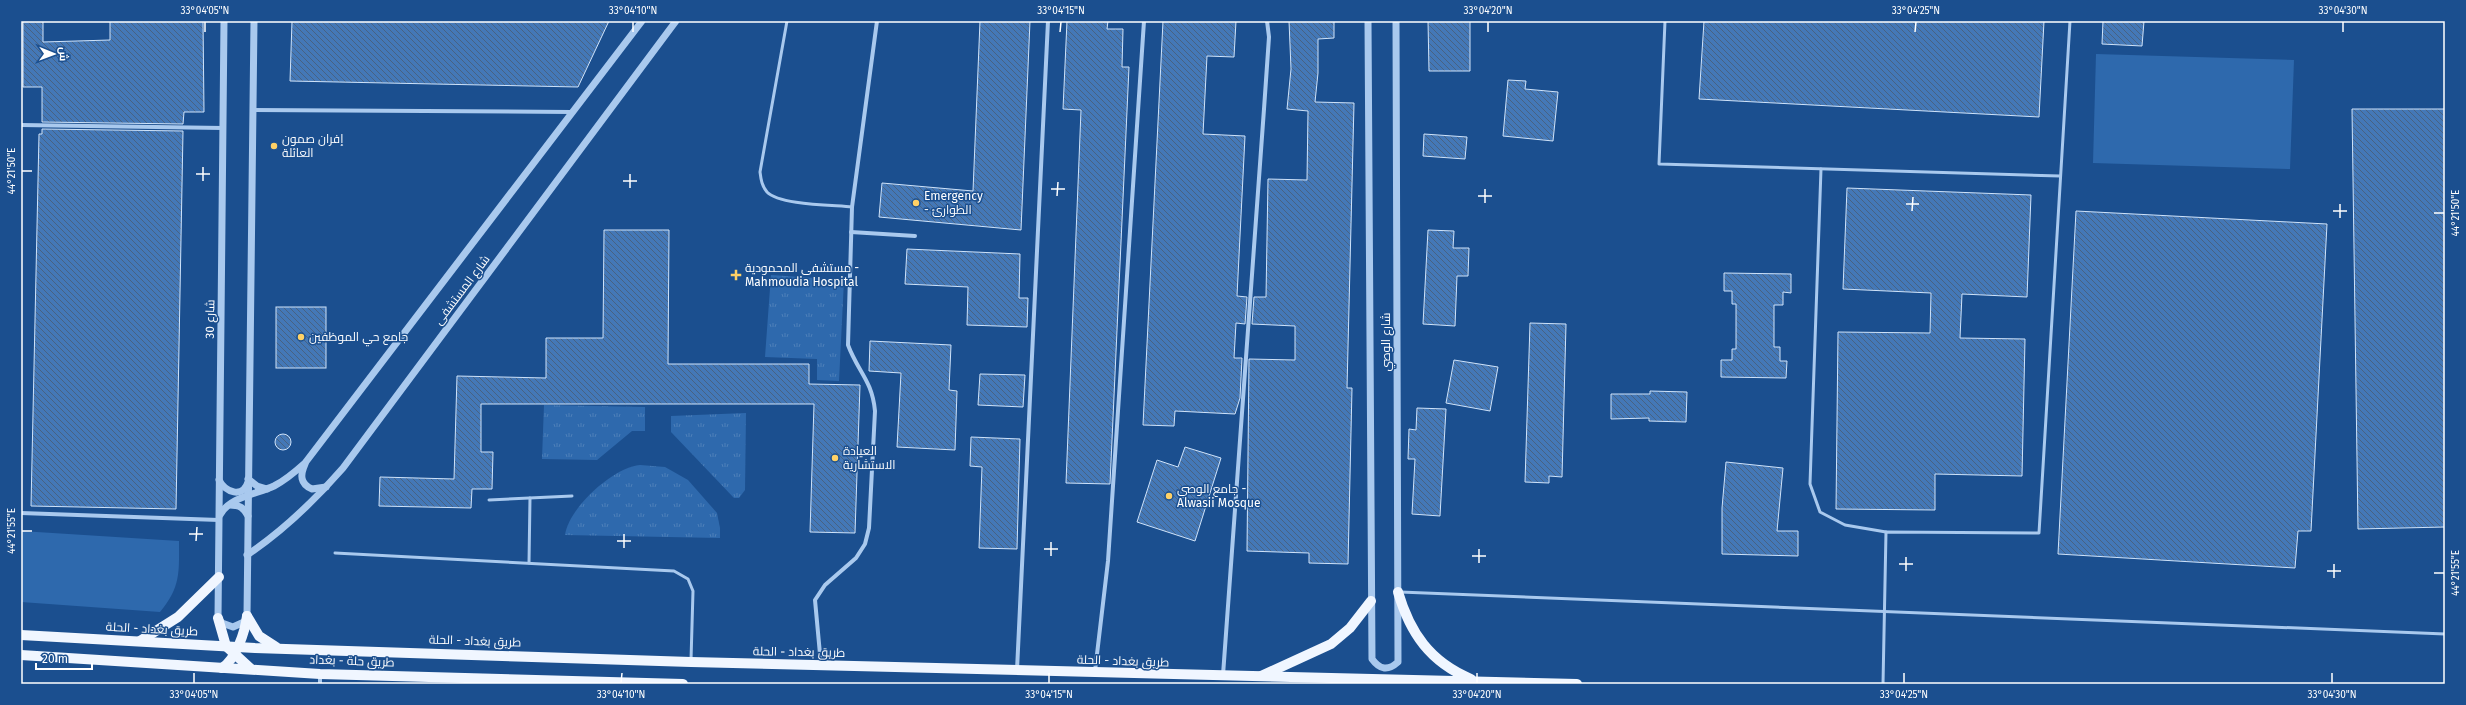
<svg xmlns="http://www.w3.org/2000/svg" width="2466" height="705" viewBox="0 0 2466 705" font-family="'Fira Sans',Cairo,sans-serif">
  <defs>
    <pattern id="grass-tufts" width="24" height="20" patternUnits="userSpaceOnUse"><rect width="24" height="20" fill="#2e69ad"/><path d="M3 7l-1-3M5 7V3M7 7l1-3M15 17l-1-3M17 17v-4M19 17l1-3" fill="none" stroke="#4d80b9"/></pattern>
    <pattern id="building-back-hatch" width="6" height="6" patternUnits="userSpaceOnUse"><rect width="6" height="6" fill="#4478b7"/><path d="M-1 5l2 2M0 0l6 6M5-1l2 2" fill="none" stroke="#486282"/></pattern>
  </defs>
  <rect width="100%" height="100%" fill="#1b4f8f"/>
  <!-- grass -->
  <g fill="url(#grass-tufts)">
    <polygon points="771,275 844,280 839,381 817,380 817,359 765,357"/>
    <polygon points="544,405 645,407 645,431 632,431 597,460 542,459"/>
    <polygon points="746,413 745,490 739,498 734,498 671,432 671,416"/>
    <path d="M640,465l25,2 23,13 29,33 3,15v10l-155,-3c4,-28 49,-68 75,-70z"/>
  </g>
  <!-- garden -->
  <g fill="#2e69ad">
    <polygon points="2096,54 2294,60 2290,169 2093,163"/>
    <path d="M21,531l158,10c0,31 2,46 -19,71l-139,-10z"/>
  </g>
  <!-- building -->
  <g fill="url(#building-back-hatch)" stroke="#cfe3fa">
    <polygon points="23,21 43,21 43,42 110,40 110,21 203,21 204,112 184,112 183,124 42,122 42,87 23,87"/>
    <polygon points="292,21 609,21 578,87 290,81"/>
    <polygon points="980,21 1030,21 1021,230 879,217 882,183 973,191"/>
    <polygon points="1067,21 1108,21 1107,29 1123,29 1122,67 1129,67 1110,484 1066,483 1081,110 1063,109"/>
    <polygon points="1163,21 1236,21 1234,57 1207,56 1203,134 1245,136 1237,296 1247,297 1245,324 1236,323 1234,358 1242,358 1240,398 1235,414 1175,411 1174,426 1143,425"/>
    <polygon points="1289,21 1334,21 1334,38 1318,39 1318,73 1315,102 1354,103 1347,388 1352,388 1348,564 1309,563 1309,553 1247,551 1249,359 1295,360 1295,326 1252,324 1254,297 1266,297 1268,179 1307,180 1308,111 1287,109 1291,69"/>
    <polygon points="1428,21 1470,21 1470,71 1429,71"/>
    <polygon points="1704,21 2044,21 2039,117 1699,99"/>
    <polygon points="2103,21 2144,21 2142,46 2102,44"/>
    <polygon points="1508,80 1526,81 1525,89 1558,92 1553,141 1503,136"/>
    <polygon points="2352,109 2445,109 2445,527 2358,529"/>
    <polygon points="42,129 183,131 176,509 31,506 39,134 42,134"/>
    <polygon points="1424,134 1467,137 1465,159 1423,156"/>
    <polygon points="1847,188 2031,195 2027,297 1962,294 1960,338 2025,339 2022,476 1935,474 1935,510 1836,509 1838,332 1930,333 1931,293 1843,289"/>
    <polygon points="2076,211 2327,224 2311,531 2298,531 2295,568 2058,554"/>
    <polygon points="604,230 669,230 668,364 809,364 809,384 860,385 855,533 810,532 814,404 481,404 481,452 493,452 492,489 472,489 471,508 379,506 380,477 454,479 457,376 546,378 546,338 603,338"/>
    <polygon points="1428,230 1454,231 1453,248 1469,248 1468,276 1457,276 1455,326 1423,324"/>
    <polygon points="907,249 1020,254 1019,298 1028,298 1027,327 967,325 968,287 905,284"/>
    <polygon points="1724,273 1791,274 1791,293 1783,292 1783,305 1774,305 1774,347 1780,347 1780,361 1787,361 1786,378 1721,377 1721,360 1732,360 1732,349 1736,349 1736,304 1732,304 1732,291 1724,291"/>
    <rect x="276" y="307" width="50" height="61"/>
    <polygon points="1530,323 1566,324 1562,477 1549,476 1549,483 1525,482"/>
    <polygon points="870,341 951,345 949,390 957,391 955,450 897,447 901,373 869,371"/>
    <polygon points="1454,360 1498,367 1490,411 1446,403"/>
    <polygon points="980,374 1025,375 1023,407 978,405"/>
    <polygon points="1650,391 1687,392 1686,422 1649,421 1649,418 1611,419 1611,394 1650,394"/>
    <polygon points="1417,408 1446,409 1440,516 1412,514 1415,459 1408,459 1409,429 1416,430"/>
    <circle cx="283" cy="442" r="8"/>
    <polygon points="971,437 1020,439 1017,549 979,548 982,467 970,466"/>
    <polygon points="1185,447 1221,458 1195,541 1137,522 1157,460 1178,467"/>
    <polygon points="1726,462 1783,468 1777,531 1798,531 1798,556 1722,554 1722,508"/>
  </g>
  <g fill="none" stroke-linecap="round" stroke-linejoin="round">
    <!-- service -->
    <g stroke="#a9c9ee" stroke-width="3">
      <path d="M787,21l-27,151c1,8 2,14 7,20 12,13 66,13 85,15"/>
      <polyline points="1665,21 1659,164 2060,176"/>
      <polyline points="1821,169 1810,484 1820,512 1845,525 1886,532"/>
      <polyline points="489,500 572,496"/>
      <polyline points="335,553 674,571 688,579 693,591 691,660"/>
      <polyline points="529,563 530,498"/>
      <polyline points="1400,592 2445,634"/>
      <polyline points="1883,684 1886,532 2039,533 2070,21"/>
    </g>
    <!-- minor -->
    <g stroke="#a9c9ee" stroke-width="4">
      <polyline points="253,110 572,112"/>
      <polyline points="21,125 223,128"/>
      <polyline points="851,232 915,236"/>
      <polyline points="21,513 219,520"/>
      <path d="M821,665l-6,-65 10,-15 31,-27 9,-14 4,-16 6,-117c-3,-31 -17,-39 -27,-66l4,-138 25,-186"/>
      <polyline points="1017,670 1048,21"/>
      <polyline points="1095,671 1108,561 1144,21"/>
      <polyline points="1223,675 1264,109 1269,37 1267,21"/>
      <polyline points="320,684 320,674"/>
    </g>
    <!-- tertiary -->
    <g stroke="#a9c9ee" stroke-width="7">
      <polyline points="224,21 218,618 222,623 233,627 244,622 247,616 254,21"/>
      <path d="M1368,21l4,638c8,11 16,12 26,3l-2,-641"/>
      <path d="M305,464c-5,11 -5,20 7,25l14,-2"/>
      <polyline points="248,479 257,486 267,489"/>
      <path d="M219,480c6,12 24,19 29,2"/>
      <path d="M230,505c10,0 14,3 18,11"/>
      <path d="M220,515c9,-18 37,-21 54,-29 12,-6 21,-14 31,-23l337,-442"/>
      <path d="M247,555c36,-24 67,-54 96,-87l333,-447"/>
    </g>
    <!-- primary -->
    <g stroke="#f0f6ff" stroke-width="10">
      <path d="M1398,592c12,41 32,70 73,87"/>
      <polyline points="247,616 259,636 276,647"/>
      <polyline points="218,618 226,646 251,669"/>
      <polyline points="21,635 255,648 691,662 1577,684"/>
      <polyline points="140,641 178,617 219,577"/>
      <polyline points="21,655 320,674 683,684"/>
      <path d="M222,668c14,-9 23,-36 25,-52"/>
      <polyline points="1261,676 1331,644 1350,628 1371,601"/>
    </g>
  </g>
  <!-- ticks -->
  <path fill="none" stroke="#fff" stroke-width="1.5" d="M205,32v-10M633,32v-10M1060,32l1,-10M1488,32v-10M1915,32l1,-10M2343,32v-10M22,171h10M196,174h14M203,181v-14M623,181h14M630,188v-14M1051,189h14M1057,196l1,-14M1478,196h14M1485,203v-14M1906,204h13M1912,211l1,-14M2333,211h14M2434,213h10M2340,218v-14M22,531h10M189,534h14M196,541l1,-14M617,541h14M624,548v-14M1044,549h14M1051,556v-14M1472,556h14M1479,563v-14M1899,564h14M1906,571v-14M2327,571h14M2434,573h10M2334,578v-14M194,683v-10M621,683l1,-10M1049,683v-10M1477,683v-10M1904,683v-10M2332,683v-10"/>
  <!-- markers -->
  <g fill="#ffd166" stroke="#1b4f8f" stroke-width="1.5">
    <circle cx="274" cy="146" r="4"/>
    <circle cx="916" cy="203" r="4"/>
    <path d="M734 269h4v4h4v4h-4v4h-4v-4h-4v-4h4z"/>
    <circle cx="301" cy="337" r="4"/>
    <circle cx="835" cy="458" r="4"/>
    <circle cx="1169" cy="496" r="4"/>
  </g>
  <g text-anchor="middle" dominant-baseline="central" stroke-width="3" stroke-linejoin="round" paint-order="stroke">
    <!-- poi labels -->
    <g font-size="12" fill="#fff" stroke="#1b4f8f" text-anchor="start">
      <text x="282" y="139">إفران صمون<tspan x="282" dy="14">العائلة</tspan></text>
      <text x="924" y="196">Emergency<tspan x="924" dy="14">- الطوارئ</tspan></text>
      <text x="745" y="268">مستشفى المحمودية -<tspan x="745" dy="14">Mahmoudia Hospital</tspan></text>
      <text x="309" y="337">جامع حي الموظفين</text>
      <text x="843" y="451">العيادة<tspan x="843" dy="14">الاستشارية</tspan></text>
      <text x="1177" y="489">جامع الوصي -<tspan x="1177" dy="14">Alwasii Mosque</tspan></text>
    </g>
    <!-- street labels -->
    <g font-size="12" fill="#fff" stroke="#1b4f8f">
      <text transform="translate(462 290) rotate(-53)">شارع المستشفى</text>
      <text transform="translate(210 319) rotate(-89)">شارع 30</text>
      <text transform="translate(1386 342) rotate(-90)">شارع الوصي</text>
      <text transform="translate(152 629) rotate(3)">طريق بغداد - الحلة</text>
      <text transform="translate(475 641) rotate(2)">طريق بغداد - الحلة</text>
      <text transform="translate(799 652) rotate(1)">طريق بغداد - الحلة</text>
      <text transform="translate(352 661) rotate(2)">طريق حلة - بغداد</text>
      <text transform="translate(1123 661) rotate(2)">طريق بغداد - الحلة</text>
    </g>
  </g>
  <!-- border -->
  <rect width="2466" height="705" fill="none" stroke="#1b4f8f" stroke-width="44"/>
  <!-- north arrow -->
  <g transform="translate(54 54) rotate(91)" stroke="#1b4f8f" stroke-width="3" paint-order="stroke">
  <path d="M0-3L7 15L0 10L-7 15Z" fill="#ffffff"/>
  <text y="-6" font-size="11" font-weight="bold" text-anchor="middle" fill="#ffffff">ش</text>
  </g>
  <!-- scale -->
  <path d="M36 663v6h56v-6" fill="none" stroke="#ffffff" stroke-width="2"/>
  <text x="42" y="663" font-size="12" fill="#ffffff" stroke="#1b4f8f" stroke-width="3" paint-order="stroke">20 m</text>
  <rect x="22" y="22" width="2422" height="661" fill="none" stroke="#fff" stroke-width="1.5"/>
  <g font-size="10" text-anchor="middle" fill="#fff">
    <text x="205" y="14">33°04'05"N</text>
    <text x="633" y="14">33°04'10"N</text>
    <text x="1061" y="14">33°04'15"N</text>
    <text x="1488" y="14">33°04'20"N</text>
    <text x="1916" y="14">33°04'25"N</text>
    <text x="2343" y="14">33°04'30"N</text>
    <text transform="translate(11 171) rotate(-90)" y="4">44°21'50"E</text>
    <text transform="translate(2455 213) rotate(-90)" y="4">44°21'50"E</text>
    <text transform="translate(11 531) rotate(-90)" y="4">44°21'55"E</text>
    <text transform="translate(2455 573) rotate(-90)" y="4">44°21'55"E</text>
    <text x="194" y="698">33°04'05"N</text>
    <text x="621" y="698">33°04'10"N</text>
    <text x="1049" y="698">33°04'15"N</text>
    <text x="1477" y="698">33°04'20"N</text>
    <text x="1904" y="698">33°04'25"N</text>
    <text x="2332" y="698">33°04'30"N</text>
  </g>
</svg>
